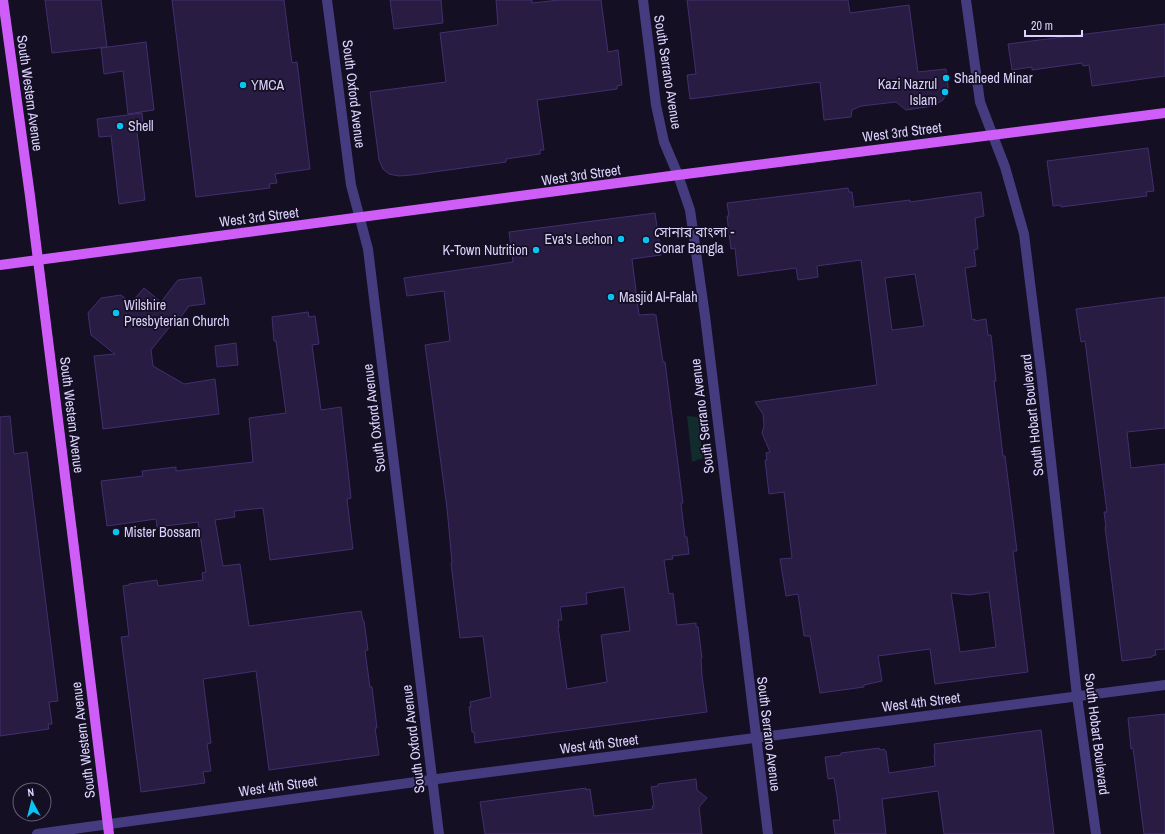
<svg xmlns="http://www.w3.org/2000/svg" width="1165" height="834" viewBox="0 0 1165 834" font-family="'Archivo Narrow','Noto Sans Bengali',sans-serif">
  <rect width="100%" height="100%" fill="#140f23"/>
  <!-- green -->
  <polygon fill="#122b2d" points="687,416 698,417 703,458 692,462"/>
  <!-- building -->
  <g fill="#281c43" stroke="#422f6e" fill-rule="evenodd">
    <polygon points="45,0 101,0 107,47 52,53"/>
    <polygon points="172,0 284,0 292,63 297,62 310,169 275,174 277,183 269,184 270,188 196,197"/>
    <polygon points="390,0 441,0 443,23 394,29"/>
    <polygon points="496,0 532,0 532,3 559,0 601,0 608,52 618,50 622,85 617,86 617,89 537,100 544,150 540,150 540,154 506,159 506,162 412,175 399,176 389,174 383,169 379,160 370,92 446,82 440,33 498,25"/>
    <polygon points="687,0 848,0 850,13 909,5 918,72 946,69 948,87 948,91 943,100 933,106 906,110 896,102 861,106 852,110 851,117 824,120 820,82 690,99 687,75 696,74"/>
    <polygon points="1165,24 1165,76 1092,86 1089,65 1083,66 1082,63 1032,70 1032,67 1012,70 1008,44"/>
    <polygon points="146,42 154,110 128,114 123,71 104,74 101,48"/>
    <polygon points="142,113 144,131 137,132 145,200 119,204 111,136 99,137 97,119"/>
    <polygon points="1148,148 1154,191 1146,192 1147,196 1061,207 1061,205 1053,206 1047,161"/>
    <path d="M848,188l1,4h3l2,15 56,-7v2l71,-10 3,24 -9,2 3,31 -4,1 2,16 -11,2 7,52 3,-1v2l11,-2 2,16h3l5,46h-2l3,24 6,51h2l12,95h-4l15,121 -93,12 -5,-35 -52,7 4,25 -18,4v2l-44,6 -10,-57h-6l-6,-42 -12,2 -6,-37 12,-1 -8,-66 -15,2 -4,-34h2l-1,-7 4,-1 -8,-19 2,-7 -1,-12 -8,-12 122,-17 -16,-125 -44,6 1,11 -20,3 -2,-12 -58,8 -3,-28 -4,1 -4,-33h2l-2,-13zM915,274l9,52 -32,4 -7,-52zM989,592l7,55 -36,5 -9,-59 18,2z"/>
    <path d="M655,213l6,42 -29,4 7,56 15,-1v1h2l7,47h2l18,141h-2l4,34h2l2,17 -17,2 1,3 -9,1 5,34 4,-1 4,32 19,-2v4h2l4,31h-1l1,18 5,36 -232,31 -1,-11h-2l-3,-25h2l-1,-5 21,-5 -8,-61 -23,2 -9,-75h1l-5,-55 -22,-163 25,-4 -6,-50 -37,5 -3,-18 109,-16 -4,-30zM624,587l6,44 -29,4 6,47 -40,7 -9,-62h1l-1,-7h4l-2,-13 27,-3 -1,-11z"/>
    <polygon points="201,277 205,304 189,306 174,326 172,324 151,350 153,366 184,384 215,379 219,414 103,429 94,356 115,354 91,335 88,313 101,298 121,295 131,303 144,288 161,302 178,280"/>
    <polygon points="1165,297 1165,428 1127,432 1131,468 1165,464 1165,649 1155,650 1156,655 1152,656 1152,657 1122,661 1105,527 1106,527 1104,512 1107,512 1085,341 1081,342 1076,309"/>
    <polygon points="308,312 309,317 315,316 319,344 312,345 321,410 341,407 351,498 347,499 353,549 270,560 263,508 234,511 235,517 215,520 223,566 240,564 249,626 361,611 363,621 364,621 368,650 365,651 370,687 372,687 377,728 375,728 379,755 269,770 256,671 203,679 211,743 207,744 211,771 203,772 205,783 141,792 121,637 129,636 123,586 129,585 129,584 157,580 158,586 203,580 202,573 206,572 198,522 157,527 156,519 107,526 101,481 143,476 142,471 176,467 176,471 253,462 249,418 286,413 276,341 274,341 272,317"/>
    <polygon points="236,343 238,365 217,367 215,346"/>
    <polygon points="10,416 14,454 27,452 58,701 49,702 52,724 48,724 49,729 0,736 0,417"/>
    <polygon points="1165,714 1165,834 1144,834 1133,748 1131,749 1128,718"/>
    <polygon points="1041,730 1054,834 944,834 938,791 882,799 886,834 835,834 833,820 840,820 837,796 834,778 828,779 825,757 841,755 841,753 879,748 880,750 884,749 885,751 886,751 889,773 935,766 934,754 935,754 934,744"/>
    <polygon points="696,779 697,790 707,798 699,807 702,834 485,834 480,802 586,788 586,790 590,789 594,816 653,809 652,806 654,806 651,787 658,786 658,784"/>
  </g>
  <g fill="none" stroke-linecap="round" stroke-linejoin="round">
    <!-- minor -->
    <g stroke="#453c80" stroke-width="10">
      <polyline points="327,0 351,185 368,249 430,761 439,834"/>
      <polyline points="643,0 656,105 664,142 678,175 690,210 705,316 768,834"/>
      <polyline points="966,0 980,102 1005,167 1024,234 1041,371 1077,696 1096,834"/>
      <polyline points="37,834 459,776 1165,685"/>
    </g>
    <!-- major -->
    <g stroke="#cf5ef9" stroke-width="10">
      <polyline points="3,0 30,196 76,564 109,834"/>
      <polyline points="0,265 678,175 1165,113"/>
    </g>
  </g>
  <!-- markers -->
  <g fill="#09c3f3" stroke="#140f23" stroke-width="1.5">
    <circle cx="946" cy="78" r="4"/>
    <circle cx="243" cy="85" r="4"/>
    <circle cx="945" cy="92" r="4"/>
    <circle cx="120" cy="126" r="4"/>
    <circle cx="621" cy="239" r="4"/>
    <circle cx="646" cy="240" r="4"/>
    <circle cx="536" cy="250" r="4"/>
    <circle cx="611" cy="297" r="4"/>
    <circle cx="116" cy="313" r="4"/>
    <circle cx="116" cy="532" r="4"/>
  </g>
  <g text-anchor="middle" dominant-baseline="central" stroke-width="3.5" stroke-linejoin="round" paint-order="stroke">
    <!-- street labels -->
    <g font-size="14" fill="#dcd3fd" stroke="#140f23">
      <text transform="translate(668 72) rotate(81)">South Serrano Avenue</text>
      <text transform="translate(30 93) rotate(82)">South Western Avenue</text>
      <text transform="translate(354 94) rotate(83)">South Oxford Avenue</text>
      <text transform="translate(902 132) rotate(-7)">West 3rd Street</text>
      <text transform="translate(581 175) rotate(-8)">West 3rd Street</text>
      <text transform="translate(259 217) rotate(-7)">West 3rd Street</text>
      <text transform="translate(72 415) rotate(83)">South Western Avenue</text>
      <text transform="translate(1032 415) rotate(-96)">South Hobart Boulevard</text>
      <text transform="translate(702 416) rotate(-97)">South Serrano Avenue</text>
      <text transform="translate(374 418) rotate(-97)">South Oxford Avenue</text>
      <text transform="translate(921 702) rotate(-7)">West 4th Street</text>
      <text transform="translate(769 734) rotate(83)">South Serrano Avenue</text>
      <text transform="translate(1097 734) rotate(83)">South Hobart Boulevard</text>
      <text transform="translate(413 739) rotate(-97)">South Oxford Avenue</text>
      <text transform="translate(83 740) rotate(-97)">South Western Avenue</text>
      <text transform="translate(599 744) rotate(-7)">West 4th Street</text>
      <text transform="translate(278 786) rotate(-8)">West 4th Street</text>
    </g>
    <!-- poi labels -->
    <g font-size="14" fill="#dcd3fd" stroke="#140f23" text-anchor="start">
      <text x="954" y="78">Shaheed Minar</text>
      <text x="937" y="84" text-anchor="end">Kazi Nazrul<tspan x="937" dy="16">Islam</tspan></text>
      <text x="251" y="85">YMCA</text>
      <text x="128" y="126">Shell</text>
      <text x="654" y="232">সোনার বাংলা -<tspan x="654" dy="16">Sonar Bangla</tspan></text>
      <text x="613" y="239" text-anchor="end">Eva's Lechon</text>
      <text x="528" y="250" text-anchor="end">K-Town Nutrition</text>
      <text x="619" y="297">Masjid Al-Falah</text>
      <text x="124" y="305">Wilshire<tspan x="124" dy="16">Presbyterian Church</tspan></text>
      <text x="124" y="532">Mister Bossam</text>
    </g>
  </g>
  <!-- north arrow -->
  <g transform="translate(32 802) rotate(353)"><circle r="19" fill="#140f23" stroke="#645d7a"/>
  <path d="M0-3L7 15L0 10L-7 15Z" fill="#09c3f3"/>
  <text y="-6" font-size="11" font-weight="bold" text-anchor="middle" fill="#dcd3fd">N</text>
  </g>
  <!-- scale -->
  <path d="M1025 30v6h57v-6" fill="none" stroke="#dcd3fd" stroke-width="2"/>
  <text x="1031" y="30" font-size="12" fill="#dcd3fd" stroke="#140f23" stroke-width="3" paint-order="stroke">20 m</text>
</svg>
